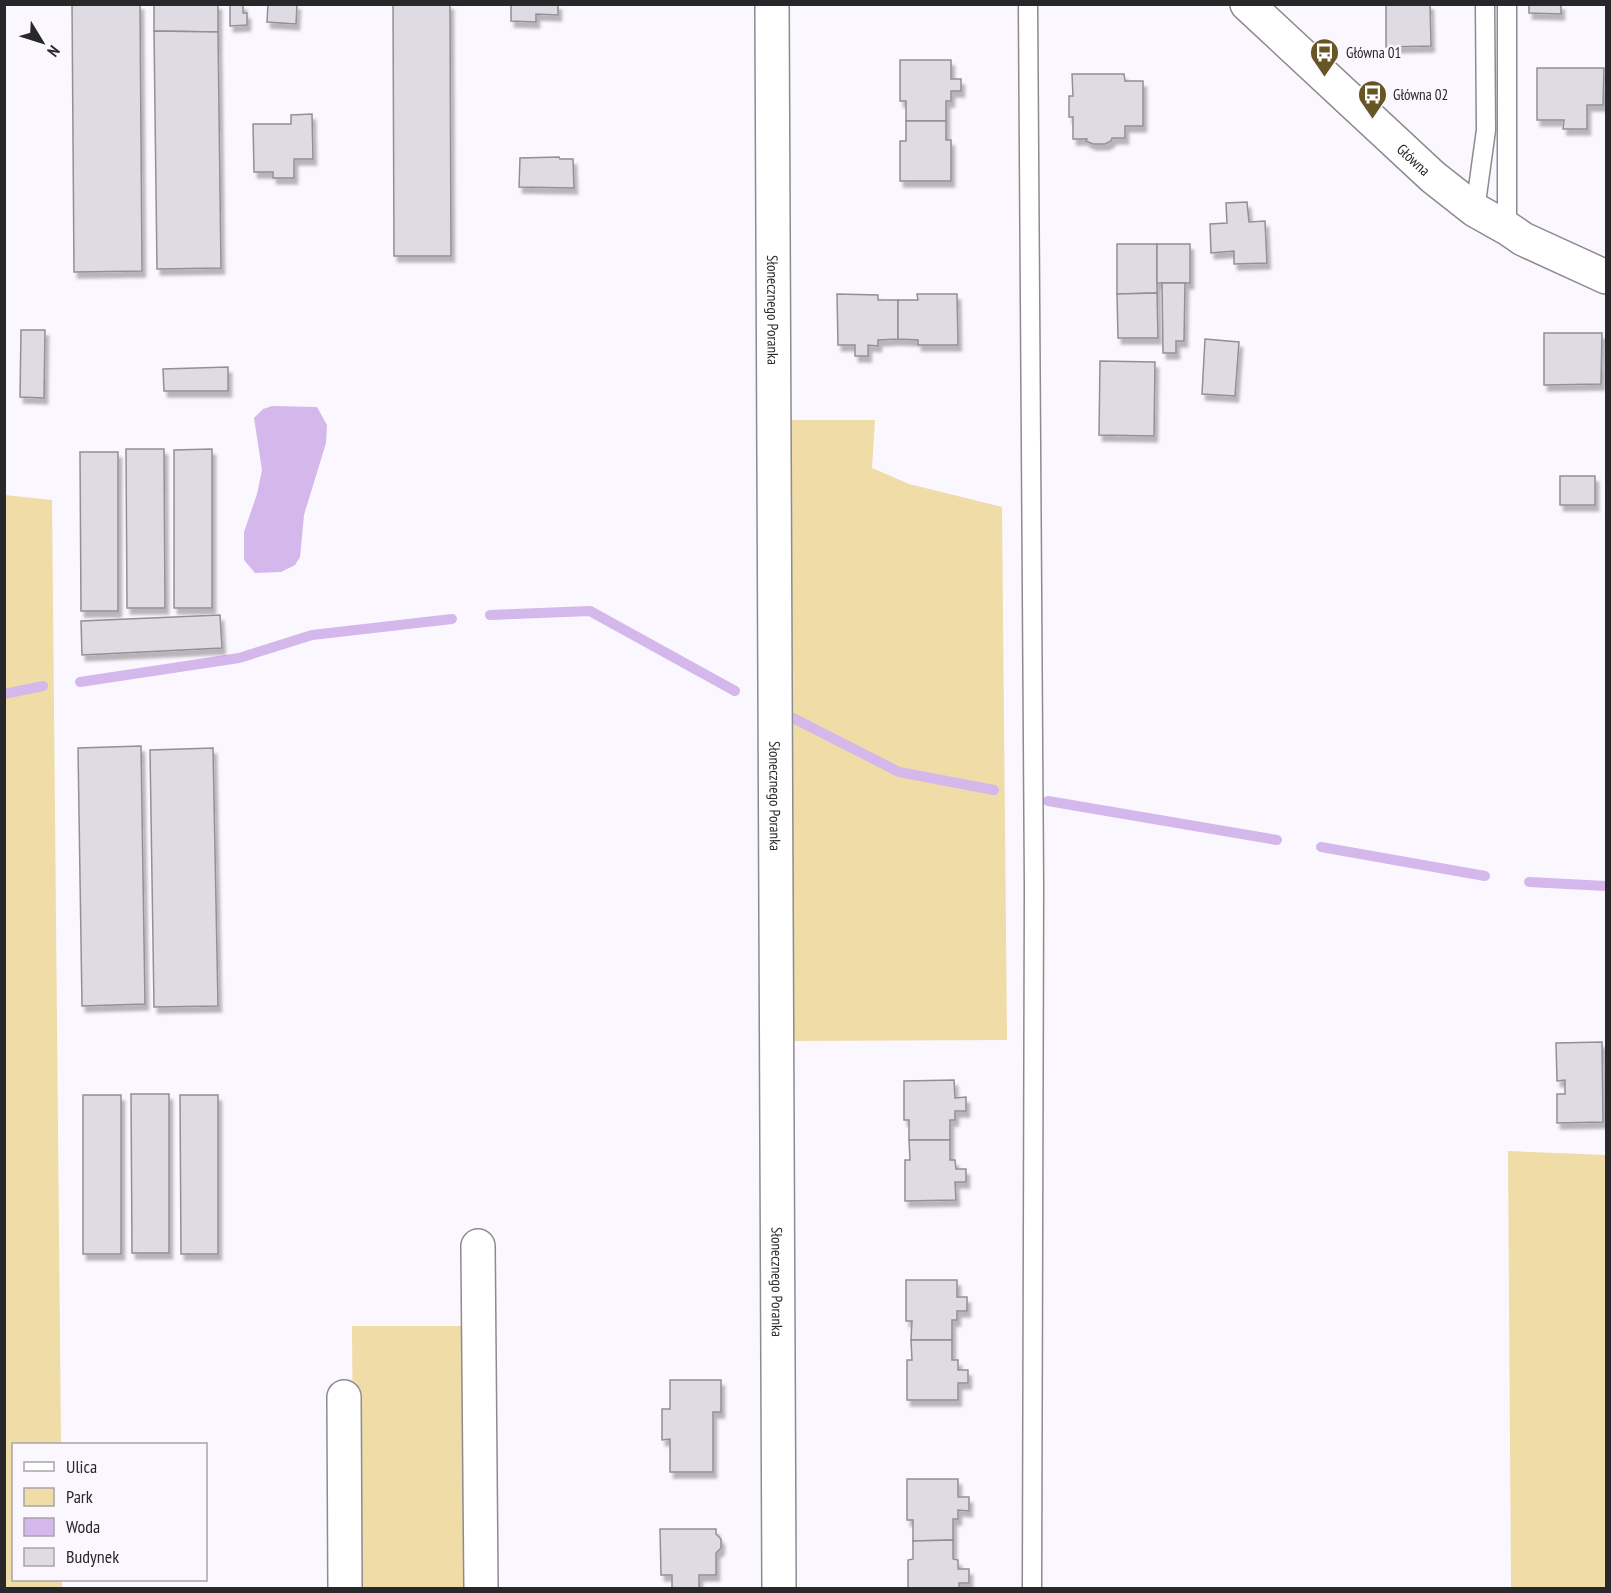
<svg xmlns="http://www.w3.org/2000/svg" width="1611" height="1593" viewBox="0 0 1611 1593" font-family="'PT Sans Narrow',sans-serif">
  <defs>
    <filter id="shadow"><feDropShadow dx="3.5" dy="6" stdDeviation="1.5" flood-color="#0004"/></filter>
  </defs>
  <rect width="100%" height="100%" fill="#fbf7fe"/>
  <!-- green -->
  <g fill="#efdca7">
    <polygon points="789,420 875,420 872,468 909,484 1002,507 1007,1040 790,1041"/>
    <polygon points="5,495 52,500 61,1444 14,1444 14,1580 62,1580 62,1588 5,1588"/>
    <polygon points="1508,1151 1606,1155 1606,1588 1511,1588"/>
    <polygon points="352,1326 463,1326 465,1588 354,1588"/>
  </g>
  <!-- water -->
  <polygon fill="#d4b7eb" points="272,406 317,407 327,425 326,443 304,515 300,557 295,565 281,572 255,573 244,560 244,532 257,494 262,470 254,418 263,409"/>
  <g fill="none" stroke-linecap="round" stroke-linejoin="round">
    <!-- stream -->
    <g stroke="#d4b7eb" stroke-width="10">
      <polyline points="490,615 590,611 735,691"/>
      <polyline points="80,682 239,658 312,635 452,619"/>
      <polyline points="4,694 43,686"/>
      <polyline points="793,718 899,772 994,790"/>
      <polyline points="1048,801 1277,840"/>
      <polyline points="1321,847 1485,876"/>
      <polyline points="1529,882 1606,886"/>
    </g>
  </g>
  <!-- building -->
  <g fill="#dfdbe2" stroke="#938f96" stroke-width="1.5" filter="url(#shadow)">
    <polygon points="72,4 140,4 142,271 74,272"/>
    <polygon points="154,4 218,4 218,32 154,31"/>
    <polygon points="230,4 243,4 243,13 247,13 247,25 230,26"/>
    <polygon points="268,4 297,4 296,24 267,22"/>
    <polygon points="393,4 450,4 451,256 394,256"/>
    <polygon points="511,4 558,4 558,15 536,14 536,22 511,21"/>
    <polygon points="1386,4 1430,4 1431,46 1386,47"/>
    <polygon points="1529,4 1561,4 1561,14 1529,13"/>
    <polygon points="154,31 218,32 221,268 157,269"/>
    <polygon points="900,60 951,60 951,79 961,79 961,91 951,91 951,101 946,101 946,121 906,121 906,101 900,101"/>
    <polygon points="1537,68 1604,68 1603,105 1587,105 1587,129 1563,129 1564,120 1537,120"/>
    <polygon points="1072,74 1124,74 1125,81 1143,81 1143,126 1125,126 1125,138 1112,138 1111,141 1105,144 1093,144 1086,141 1087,139 1073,139 1073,117 1069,117 1069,96 1073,96"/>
    <polygon points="312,114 313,159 294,159 294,178 273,178 273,172 254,172 253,124 291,124 291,115"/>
    <polygon points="906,121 946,121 946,140 951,140 951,181 900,181 900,141 906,141"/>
    <polygon points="559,157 560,159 573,159 574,188 519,187 520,158"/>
    <polygon points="1247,202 1249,222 1265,221 1267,263 1234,264 1234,251 1211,253 1210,224 1227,223 1226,203"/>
    <polygon points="1117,244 1157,244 1157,293 1117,294"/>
    <rect x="1157" y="244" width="33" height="39"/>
    <polygon points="1162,283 1185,283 1184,341 1176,341 1176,353 1163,353"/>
    <polygon points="1157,293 1158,338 1118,338 1117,294"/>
    <polygon points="837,294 878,295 878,300 898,300 898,339 878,340 878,346 868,345 868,356 855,356 855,345 838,345"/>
    <polygon points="917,294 957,294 958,345 918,345 918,340 898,339 898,300 918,300"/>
    <polygon points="21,330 45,330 44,398 20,397"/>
    <polygon points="1544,333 1602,333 1601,384 1544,385"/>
    <polygon points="1205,339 1239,342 1235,396 1202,394"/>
    <polygon points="1100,361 1155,362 1154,436 1099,435"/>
    <polygon points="228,367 228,391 164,391 163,369"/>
    <polygon points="126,449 164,449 165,608 127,608"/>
    <polygon points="212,449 212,608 174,608 174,450"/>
    <polygon points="80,452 118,452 118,611 81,611"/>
    <rect x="1560" y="476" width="35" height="29"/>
    <polygon points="220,615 222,648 82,655 81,621"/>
    <polygon points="141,746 145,1004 82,1006 78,748"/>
    <polygon points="213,748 218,1006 154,1007 150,750"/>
    <polygon points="1602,1042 1603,1122 1557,1123 1557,1094 1565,1094 1565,1080 1557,1081 1556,1043"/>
    <polygon points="954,1080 955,1098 966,1097 966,1111 955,1111 955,1120 950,1120 950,1140 909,1140 909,1120 904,1120 904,1081"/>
    <polygon points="131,1094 169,1094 169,1253 132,1253"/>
    <rect x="83" y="1095" width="38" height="159"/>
    <polygon points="180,1095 218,1095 218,1254 181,1254"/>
    <polygon points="909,1140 950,1140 950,1160 955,1160 956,1169 966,1169 966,1182 955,1182 956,1200 905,1201 905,1160 910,1160"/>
    <polygon points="906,1280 957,1280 957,1297 967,1297 967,1311 957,1311 957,1320 952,1320 952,1340 911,1340 912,1321 906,1321"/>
    <polygon points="911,1340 952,1340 952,1360 958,1360 958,1370 968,1370 968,1383 958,1383 958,1400 907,1400 907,1360 912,1360"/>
    <polygon points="670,1380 721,1380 721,1412 713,1412 713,1472 670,1472 670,1439 662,1440 662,1409 670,1409"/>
    <polygon points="907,1479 958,1479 958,1497 969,1497 969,1511 958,1510 958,1519 953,1519 953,1540 913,1541 913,1520 907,1520"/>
    <polygon points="660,1529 716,1529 716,1534 721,1539 721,1548 716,1553 716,1575 699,1575 699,1588 705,1588 672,1588 672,1575 661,1575"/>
    <polygon points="953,1540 953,1559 958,1560 958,1569 969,1569 969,1583 959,1583 959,1588 908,1588 908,1560 913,1559 913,1541"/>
  </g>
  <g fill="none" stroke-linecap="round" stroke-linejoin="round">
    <defs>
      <g id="lane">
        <polyline points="1028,4 1034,887 1032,1588"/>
        <polyline points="1475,210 1486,130 1485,4"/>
        <polyline points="1507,228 1507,4"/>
      </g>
      <g id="street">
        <path id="s1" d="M772,4l7,1584"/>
        <path id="s2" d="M1247,4l186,173 42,33 32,18 16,11 83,38"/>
        <polyline points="478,1246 481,1588"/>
        <polyline points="344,1397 345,1588"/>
      </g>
    </defs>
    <!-- lane casing -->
    <use href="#lane" stroke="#8d8a90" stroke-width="21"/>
    <!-- street casing -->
    <use href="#street" stroke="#8d8a90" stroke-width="36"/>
    <!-- lane -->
    <use href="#lane" stroke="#fff" stroke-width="18"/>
    <!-- street -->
    <use href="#street" stroke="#fff" stroke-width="33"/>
  </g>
  <!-- icons -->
  <defs>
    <symbol id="bus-pin" viewBox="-11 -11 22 30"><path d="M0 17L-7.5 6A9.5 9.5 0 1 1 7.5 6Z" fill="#675624" stroke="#fbf7fe"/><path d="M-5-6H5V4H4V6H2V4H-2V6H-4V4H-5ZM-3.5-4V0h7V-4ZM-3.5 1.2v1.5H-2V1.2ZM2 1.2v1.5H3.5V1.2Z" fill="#fff"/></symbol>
  </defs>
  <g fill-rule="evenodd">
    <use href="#bus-pin" x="1308" y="36" width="33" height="45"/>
    <use href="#bus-pin" x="1356" y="78" width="33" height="45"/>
  </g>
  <g text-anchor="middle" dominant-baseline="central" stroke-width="5" stroke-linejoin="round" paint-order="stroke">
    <!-- poi labels -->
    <g font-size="15" fill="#282729" stroke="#fbf7fe" text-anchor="start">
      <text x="1346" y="52">Główna 01</text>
      <text x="1393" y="94">Główna 02</text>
    </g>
    <!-- street labels -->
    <g font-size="15" fill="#282729" stroke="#fbf7fe">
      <text stroke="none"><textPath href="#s2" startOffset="228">Główna</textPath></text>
      <text stroke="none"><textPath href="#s1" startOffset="306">Słonecznego Poranka</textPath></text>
      <text stroke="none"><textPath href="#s1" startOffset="792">Słonecznego Poranka</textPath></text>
      <text stroke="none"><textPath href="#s1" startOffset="1278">Słonecznego Poranka</textPath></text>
    </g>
  </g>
  <!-- border -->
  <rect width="1611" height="1593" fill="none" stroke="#282729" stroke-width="12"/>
  <!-- legend -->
  <rect x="12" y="1443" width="195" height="138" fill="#fbf7fe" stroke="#a7a4a9" stroke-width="1.5"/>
  <rect x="24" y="1462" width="30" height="9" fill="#ffffff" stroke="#a7a4a9" stroke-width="1.5"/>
  <text x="66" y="1473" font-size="18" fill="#282729">Ulica</text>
  <rect x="24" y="1488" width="30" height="18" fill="#efdca7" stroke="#a7a4a9" stroke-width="1.5"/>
  <text x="66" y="1503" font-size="18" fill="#282729">Park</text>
  <rect x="24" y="1518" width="30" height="18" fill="#d4b7eb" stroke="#a7a4a9" stroke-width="1.5"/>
  <text x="66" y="1533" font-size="18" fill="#282729">Woda</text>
  <rect x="24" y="1548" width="30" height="18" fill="#dfdbe2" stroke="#a7a4a9" stroke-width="1.5"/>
  <text x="66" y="1563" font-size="18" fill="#282729">Budynek</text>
  <!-- north arrow -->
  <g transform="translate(42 42) rotate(128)" stroke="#fbf7fe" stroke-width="4.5" paint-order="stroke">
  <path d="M0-4.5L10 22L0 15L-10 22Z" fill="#282729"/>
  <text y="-9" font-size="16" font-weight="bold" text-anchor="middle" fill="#282729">N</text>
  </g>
</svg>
